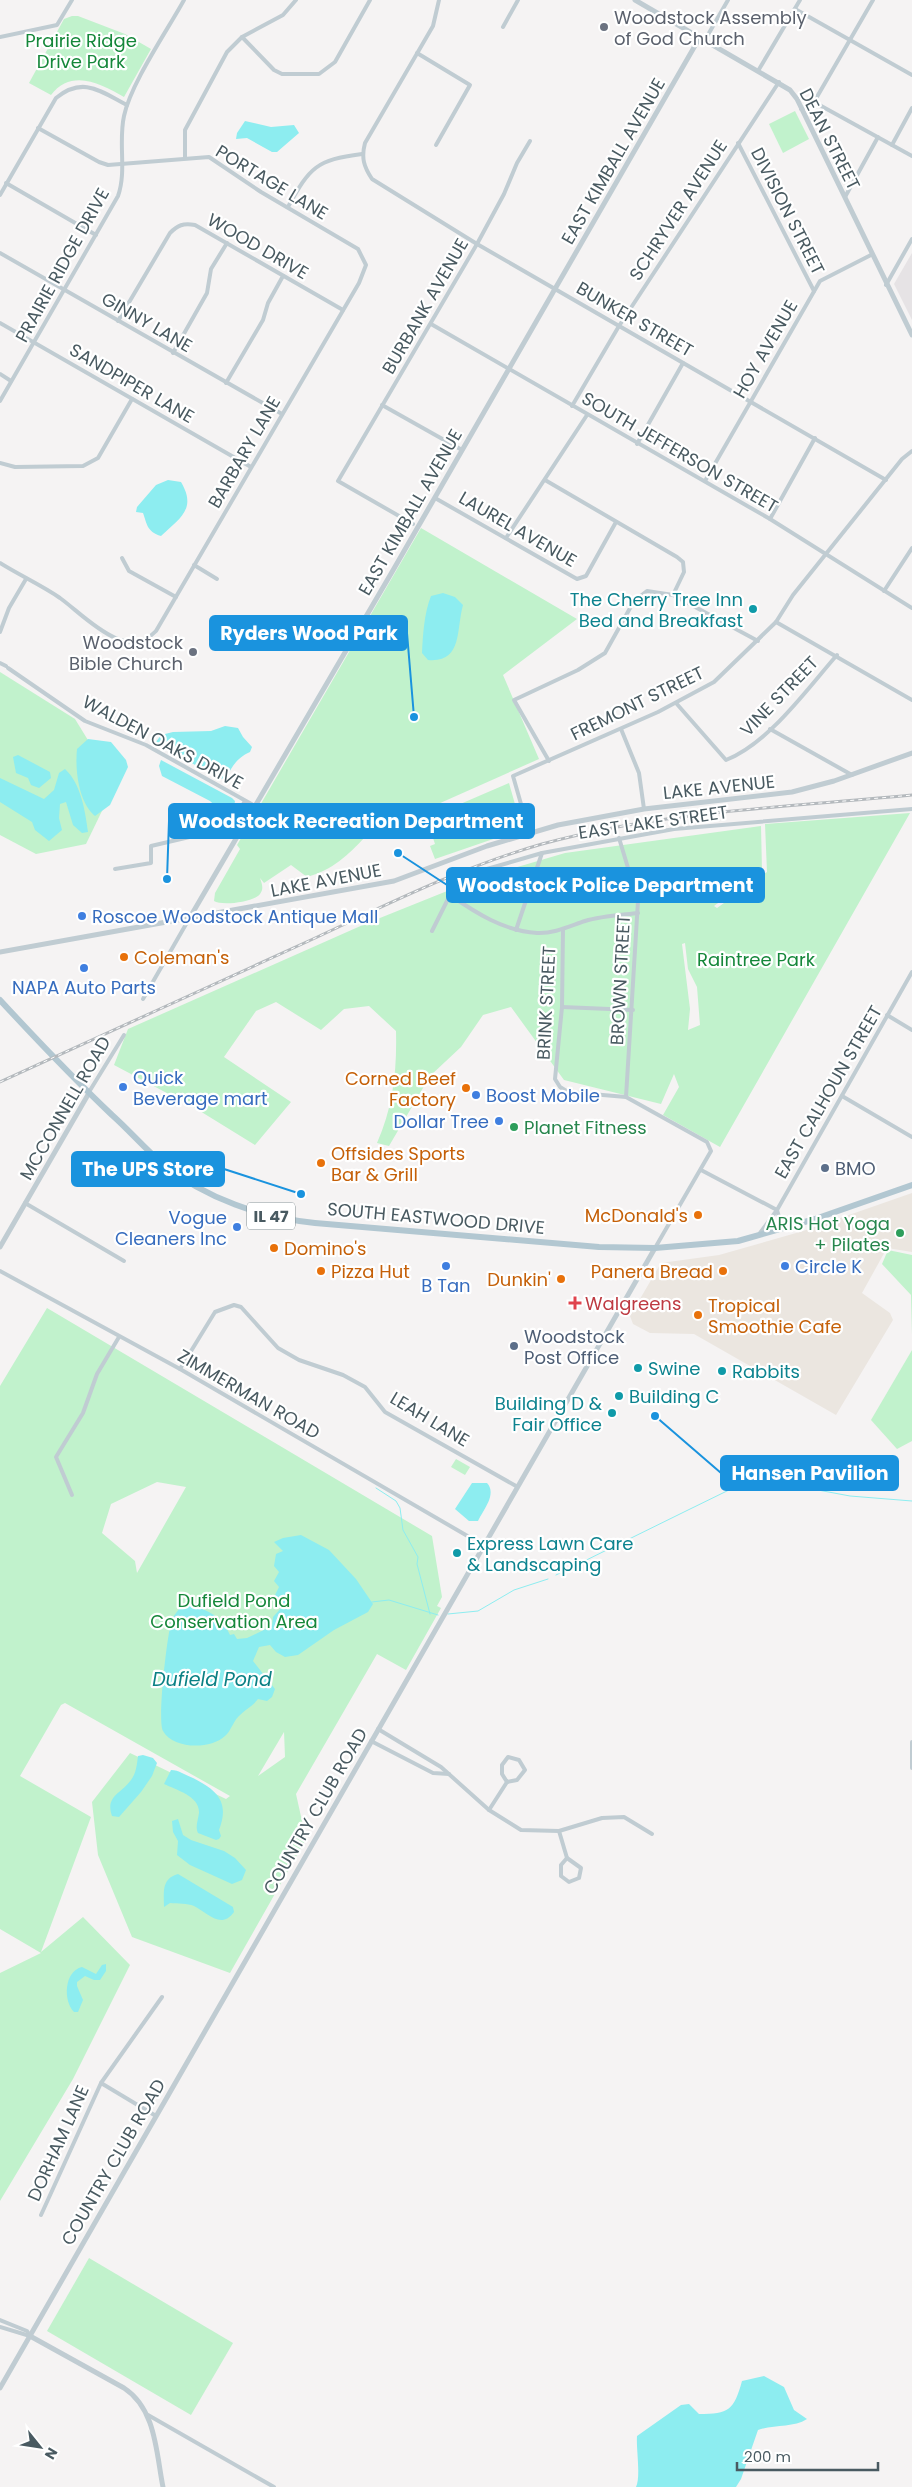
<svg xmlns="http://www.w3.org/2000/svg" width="912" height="2487" viewBox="0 0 912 2487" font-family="Poppins,sans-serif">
  <rect width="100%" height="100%" fill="#f5f3f3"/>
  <!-- commercial -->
  <polygon fill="#ebe6e0" points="912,1193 912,1252 887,1248 862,1293 890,1313 893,1320 836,1415 694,1334 650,1333 633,1324 630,1316 661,1263 719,1255 803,1231"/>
  <!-- education -->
  <polygon fill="#e6e3e5" points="912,253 912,320 894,284"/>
  <!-- green -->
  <g fill="#c1f2cc" fill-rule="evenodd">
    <path d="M72,16h6l47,18 26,15 -27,48c-23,-13 -52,-29 -73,-2l-22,-12 35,-64z"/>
    <polygon points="795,111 809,139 783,153 769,124"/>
    <path d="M421,528l156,91 -74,56 36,84 -173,77c-18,19 -33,34 -59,41l-16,-12 -27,18 -4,-5c2,6 4,11 0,16 -6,8 -38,12 -46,7l1,-8 25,-44 -3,-4z"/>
    <polygon points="0,672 75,719 115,784 86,844 36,854 0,835"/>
    <polygon points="509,783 522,829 435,859 430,846 435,844 430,829 448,822 444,811"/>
    <path d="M910,813l-190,334 -57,-32 16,-28 -5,-13 -13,30 -97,-24 -53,-73 -28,8 -22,32 -31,29 -41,70 -12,-3c16,-36 20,-72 19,-112l-27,-25 -25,3 -23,21 -45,-28 -20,9 -32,46 67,45 -36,43 -60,-37 -81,-43 14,-36 237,-105 112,-45 88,-26 196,-27 1,45 -48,35 3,2 50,-36 -2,-48zM685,943l3,26 9,18 3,38 -12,5 2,-21 -8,-65z"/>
    <polygon points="888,1250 912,1255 912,1335 911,1295 882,1264"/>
    <path d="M47,1308l385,228 10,61 -5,9 4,2 -35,62 -29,-16 -81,140 10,45 -76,134 -98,-36 -34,-82 -6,-53 38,-49 96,46 4,-3 -165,-93 -4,2 -41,71 71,41 -50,135 42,-35 47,48 -57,114 -73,122v-228l41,-20 -41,-24v-543zM157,1482l29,5 -49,86 -2,-12 -33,-28 9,-29zM284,1731l1,26 -27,19 26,-44z"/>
    <polygon points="912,1350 912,1441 897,1449 871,1420"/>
    <polygon points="456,1459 470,1467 465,1475 451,1467"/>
    <polygon points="89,2258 233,2343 191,2415 47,2331"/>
  </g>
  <!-- water -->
  <g fill="#8dedf0">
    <polygon points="245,121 271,127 294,125 299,133 277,152 272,152 247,138 236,139 237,133"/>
    <path d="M168,480l13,2c16,27 -1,36 -20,54 -14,-4 -14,-12 -18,-23l-7,-1 1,-5 19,-22z"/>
    <path d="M443,593l12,4 8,8c-7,24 0,58 -35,55l-6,-7c1,-19 2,-39 9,-57z"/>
    <path d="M225,726l13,2 5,9 9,10 -2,5c-13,6 -17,13 -24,26l-7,1 -63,-37 5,-7 12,-3 38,-1z"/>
    <path d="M88,739l23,3 15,18 2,7 -18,38 -15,11c-17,-14 -20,-47 -18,-67z"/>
    <polygon points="18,755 50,772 51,778 39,788 31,785 28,778 16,773 13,757"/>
    <polygon points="161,760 232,798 235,801 234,807 223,813 210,801 162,776 159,766"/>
    <path d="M65,769c16,15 20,41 23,63l-6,1 -9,-8 -7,-23 -6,2 -1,14 3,12 -13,11 -14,-11 -3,-8 -32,-20v-24l44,21 10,-9 5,-17z"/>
    <path d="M472,1483h15c10,11 -3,26 -9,38h-9l-14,-12z"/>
    <path d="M301,1535l28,15 27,29 17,25 -5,8 -34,18 -36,25 -13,2 -9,-5 -6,-7 -11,2 -6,14 22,28 -3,8 -5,4 -9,-2c-6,8 -14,11 -20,18 -5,5 -7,14 -13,19 -15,14 -52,13 -62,-5 -6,-10 4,-94 8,-108 1,-7 8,-13 12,-19 21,4 38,10 47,31l4,-1 3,5 10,-1 25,-12 1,-9 9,-10 -7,-5v-7l4,-8 -5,-6 5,-9 -5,-6 2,-12 7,-3 -9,-9 9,-4z"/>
    <path d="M143,1755l10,3 4,5 -5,13 -11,16 -22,25 -7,-1c-7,-20 9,-22 19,-36 5,-6 6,-16 7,-24z"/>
    <path d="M171,1770c8,0 14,5 22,8 24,12 37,24 26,52l2,6 -2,3 -3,1 -18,-7c-3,-6 0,-13 1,-20 1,-17 -23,-23 -35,-29z"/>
    <polygon points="178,1819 183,1835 191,1840 224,1851 235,1858 246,1870 242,1880 232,1884 190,1865 177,1855 178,1841 173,1832 172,1821"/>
    <path d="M178,1874l55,33 1,5c-13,18 -26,1 -40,-6 -7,-3 -16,-2 -24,-3l-6,4c0,-15 -3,-28 14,-33z"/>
    <path d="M106,1964v7l-6,9h-6l-9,-4 -8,6v4l6,14 -5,12h-4c-11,-11 -10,-41 8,-45l14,7 6,-9z"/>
    <path d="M764,2376l20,11 10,23 13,9c-14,9 -32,5 -49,11l-17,49 -5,8h-100c5,-10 0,-38 1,-51l44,-31 8,-1 10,10c30,0 35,-4 43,-33z"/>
  </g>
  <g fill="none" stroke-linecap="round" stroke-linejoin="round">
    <!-- stream -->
    <g stroke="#8dedf0" stroke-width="1">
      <polyline points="376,1488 396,1501 400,1508 403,1530 418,1557 417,1564 430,1614"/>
      <polyline points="556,1575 686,1511 731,1489 745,1485 770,1481 850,1496 912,1501"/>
      <polyline points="372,1602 389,1600 438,1615"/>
      <polyline points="448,1614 478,1611 514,1590 548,1579"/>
    </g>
    <!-- minor -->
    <g stroke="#c0ccd2" stroke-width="4">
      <path d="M439,0l-6,26 -68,117c-4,15 -1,24 7,36l105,65 409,236"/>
      <polyline points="795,9 912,75"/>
      <polyline points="503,27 518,0"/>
      <polyline points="0,37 57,25 72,0"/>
      <polyline points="242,37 274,70 282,74 319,74 335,62 370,0"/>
      <polyline points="705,40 728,0"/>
      <polyline points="417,53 470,85 436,145"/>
      <polyline points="758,71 800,0"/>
      <polyline points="814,102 912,156"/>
      <polyline points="801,109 814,102 873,0"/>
      <polyline points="738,143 814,291"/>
      <polyline points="892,145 912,108"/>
      <polyline points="185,158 185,130 227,52 242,37 283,15 296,0"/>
      <polyline points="6,183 96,235"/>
      <path d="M0,195l56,-97c27,-22 44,-7 71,7"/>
      <polyline points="845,197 878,137"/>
      <path d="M288,207c22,-40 28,-47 74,-53"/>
      <polyline points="0,253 282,414"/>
      <polyline points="886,285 912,239"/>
      <path d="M118,321l52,-88c8,-8 13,-10 25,-8l148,85"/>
      <polyline points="0,323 251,467"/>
      <polyline points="431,324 770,519 912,608"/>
      <polyline points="173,353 207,293 211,269 227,243"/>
      <polyline points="0,374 11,381"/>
      <polyline points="226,383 263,320 268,303 283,276"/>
      <path d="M0,401l118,-205c9,-26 0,-53 6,-80 7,-33 43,-85 60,-116"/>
      <polyline points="382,405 462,450"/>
      <polyline points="572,406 619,326 779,82"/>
      <polyline points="637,444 683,363"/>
      <polyline points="0,463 15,467 83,466 98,458 132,399"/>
      <polyline points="545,480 677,557 683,562 684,572 673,595"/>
      <polyline points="705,481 820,281 871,255"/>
      <polyline points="435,498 577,579 586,576 616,522"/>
      <polyline points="770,519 815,438"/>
      <polyline points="413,524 338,481 477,244 504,194 517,163 530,141"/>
      <polyline points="506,538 587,415"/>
      <polyline points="122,558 129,571 176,597"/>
      <path d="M0,563c19,12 41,22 60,35 25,18 66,65 96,33l203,-348 7,-18 -8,-16 -97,-57 -52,-35 -101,8 -9,-3 -61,-34"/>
      <polyline points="194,565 217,579"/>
      <polyline points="884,591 912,548"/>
      <polyline points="776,622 912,700"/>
      <polyline points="0,632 9,608 26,579"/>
      <polyline points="0,663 6,666"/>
      <polyline points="8,668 85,721 146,745 255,806"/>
      <path d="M676,703l50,57c43,-17 81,-71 111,-105"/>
      <polyline points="621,729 639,773 644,809"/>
      <polyline points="770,729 852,775"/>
      <polyline points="549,761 514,700 578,670 605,653 634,601 647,591 673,595 758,641"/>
      <polyline points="529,832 513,776 658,712 714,682 776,622 793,595 902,459 912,451"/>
      <polyline points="619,838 638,901 626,1097"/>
      <polyline points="115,869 151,863 151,846 228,828 245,801"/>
      <path d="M450,895c26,18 54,36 87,38 16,1 33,-7 48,-12 16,-5 36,-6 53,-8"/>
      <polyline points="563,929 562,1007 555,1079 560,1087 568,1092 626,1097 707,1142 711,1151 655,1248"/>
      <polyline points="516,930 542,853"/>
      <polyline points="432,931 455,885 487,869 542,853 674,829 912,809"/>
      <polyline points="143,999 189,919"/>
      <polyline points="562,1007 633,1010"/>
      <polyline points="887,1015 912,1030"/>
      <polyline points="89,1092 124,1035"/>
      <polyline points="842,1096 912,1137"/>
      <polyline points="701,1170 777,1210"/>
      <polyline points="25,1203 124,1261"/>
      <polyline points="777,1210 782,1227"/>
      <polyline points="760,1233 777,1210 912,972"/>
      <polyline points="0,1271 180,1369 483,1545"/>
      <polyline points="180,1369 215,1312 234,1305 241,1307 278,1348 299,1360 343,1375 365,1387 385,1412 516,1486"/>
      <polyline points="72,1495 56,1457 83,1413 97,1374 119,1337"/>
      <polyline points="378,1729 441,1767 489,1810 521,1830 559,1831 602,1818 624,1817 652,1834"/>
      <polyline points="371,1741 433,1773 449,1774"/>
      <polyline points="912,1742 912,1768"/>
      <polygon points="508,1757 519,1760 525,1770 517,1780 507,1782 502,1774 502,1765"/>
      <polyline points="489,1810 507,1782"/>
      <polyline points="559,1831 567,1858"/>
      <polygon points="567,1858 581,1868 579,1878 569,1882 561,1876 561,1865"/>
      <polyline points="101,2083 156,2116"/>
      <polyline points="41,2215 101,2083 162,1997"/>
      <polyline points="0,2320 27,2331 30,2336"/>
      <polyline points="0,2327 30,2336"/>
      <polyline points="148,2415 274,2487"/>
    </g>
    <!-- tertiary -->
    <g stroke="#c0ccd2" stroke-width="5">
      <polyline points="635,0 790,90 797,99 912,335"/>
      <polyline points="189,919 392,572 700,37"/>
      <polyline points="0,952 394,881 487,846 558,825 644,809 792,792 834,781 912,753"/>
      <polyline points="0,1247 89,1093"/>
      <path d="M30,2336l94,52c32,21 32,64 39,99"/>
      <polyline points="0,2388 655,1248"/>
    </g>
    <!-- primary -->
    <path stroke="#b2c7d1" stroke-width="6" d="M0,1000c36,39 73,78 112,115 18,16 33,34 52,50 41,33 98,53 151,58l284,24 56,1 83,-7 77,-22 97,-34"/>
    <defs>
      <path id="rail" d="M0,1082c104,-48 209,-95 313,-143 75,-35 149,-72 229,-95 120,-33 247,-37 370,-49"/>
    </defs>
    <!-- rail casing -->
    <use href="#rail" stroke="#b4b9bd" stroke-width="3"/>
    <!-- rail -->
    <use href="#rail" stroke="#fff" stroke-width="1" stroke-dasharray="4" stroke-linecap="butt"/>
  </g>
  <!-- markers -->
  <g fill="#6b7280" stroke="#fff" stroke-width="2">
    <circle cx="604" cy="27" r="5"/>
    <circle cx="193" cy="652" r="5"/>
  </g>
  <g fill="#0f9aa8" stroke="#fff" stroke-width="2">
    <circle cx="753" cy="609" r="5"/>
    <circle cx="638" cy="1368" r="5"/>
    <circle cx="722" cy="1371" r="5"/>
    <circle cx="619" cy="1396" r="5"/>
    <circle cx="612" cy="1413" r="5"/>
    <circle cx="457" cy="1553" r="5"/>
  </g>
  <g fill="#3f7fe0" stroke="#fff" stroke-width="2">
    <circle cx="82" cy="916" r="5"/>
    <circle cx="84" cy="968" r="5"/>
    <circle cx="123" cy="1087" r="5"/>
    <circle cx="476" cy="1095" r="5"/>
    <circle cx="499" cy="1121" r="5"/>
    <circle cx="237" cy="1227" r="5"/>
    <circle cx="446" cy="1266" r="5"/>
    <circle cx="785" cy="1266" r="5"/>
  </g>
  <g fill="#e8710a" stroke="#fff" stroke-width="2">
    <circle cx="124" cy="957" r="5"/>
    <circle cx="466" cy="1088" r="5"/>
    <circle cx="321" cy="1163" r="5"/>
    <circle cx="698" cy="1215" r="5"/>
    <circle cx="274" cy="1248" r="5"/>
    <circle cx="321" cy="1271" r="5"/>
    <circle cx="723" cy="1271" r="5"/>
    <circle cx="561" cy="1279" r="5"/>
    <circle cx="698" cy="1315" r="5"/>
  </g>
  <g fill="#2e9e5b" stroke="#fff" stroke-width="2">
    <circle cx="514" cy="1127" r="5"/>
    <circle cx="900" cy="1233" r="5"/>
  </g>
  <g fill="#5c6f8a" stroke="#fff" stroke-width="2">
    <circle cx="825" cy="1168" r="5"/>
    <circle cx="514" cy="1346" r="5"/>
  </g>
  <path fill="#e0444e" stroke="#fff" stroke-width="2" d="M572.5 1295.5h5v5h5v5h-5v5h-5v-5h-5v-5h5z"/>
  <g text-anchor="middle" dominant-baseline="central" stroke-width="4.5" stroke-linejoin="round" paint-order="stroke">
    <!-- shield labels -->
    <rect fill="#fff" stroke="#808c90" stroke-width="1" x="247" y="1202.5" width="48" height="27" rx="4"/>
    <g font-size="16" font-weight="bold" fill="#495a61">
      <text x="271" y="1216">IL 47</text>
    </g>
    <!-- worship labels -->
    <g font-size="18" fill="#5b616d" stroke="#fff" text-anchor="start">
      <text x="614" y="17">Woodstock Assembly<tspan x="614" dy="21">of God Church</tspan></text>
      <text x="183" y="642" text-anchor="end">Woodstock<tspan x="183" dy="21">Bible Church</tspan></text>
    </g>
    <!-- park labels -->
    <g font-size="18" fill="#15873a" stroke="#fff">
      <text x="81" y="40">Prairie Ridge<tspan x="81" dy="21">Drive Park</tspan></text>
      <text x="756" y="959">Raintree Park</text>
      <text x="234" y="1600">Dufield Pond<tspan x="234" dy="21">Conservation Area</tspan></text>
    </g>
    <!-- street labels -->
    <g font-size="18" fill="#495a61" stroke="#fff">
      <text transform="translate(830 139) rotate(63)">DEAN STREET</text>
      <text transform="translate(613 161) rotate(-60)">EAST KIMBALL AVENUE</text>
      <text transform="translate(272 182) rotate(31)">PORTAGE LANE</text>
      <text transform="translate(678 210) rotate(-57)">SCHRYVER AVENUE</text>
      <text transform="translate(788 211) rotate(63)">DIVISION STREET</text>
      <text transform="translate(258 246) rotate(30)">WOOD DRIVE</text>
      <text transform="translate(62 265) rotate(-61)">PRAIRIE RIDGE DRIVE</text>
      <text transform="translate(425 306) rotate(-60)">BURBANK AVENUE</text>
      <text transform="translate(635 319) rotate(30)">BUNKER STREET</text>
      <text transform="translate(147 322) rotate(30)">GINNY LANE</text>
      <text transform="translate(765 349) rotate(-60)">HOY AVENUE</text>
      <text transform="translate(132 383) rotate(30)">SANDPIPER LANE</text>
      <text transform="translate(244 452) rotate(-60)">BARBARY LANE</text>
      <text transform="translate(680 452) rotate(30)">SOUTH JEFFERSON STREET</text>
      <text transform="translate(410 512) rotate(-60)">EAST KIMBALL AVENUE</text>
      <text transform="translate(518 529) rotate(30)">LAUREL AVENUE</text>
      <text transform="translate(779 696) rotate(-46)">VINE STREET</text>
      <text transform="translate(637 703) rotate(-26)">FREMONT STREET</text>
      <text transform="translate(163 742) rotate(28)">WALDEN OAKS DRIVE</text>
      <text transform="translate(719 787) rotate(-6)">LAKE AVENUE</text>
      <text transform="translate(653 822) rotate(-8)">EAST LAKE STREET</text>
      <text transform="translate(326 880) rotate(-11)">LAKE AVENUE</text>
      <text transform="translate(620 980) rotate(-87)">BROWN STREET</text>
      <text transform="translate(546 1003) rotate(-87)">BRINK STREET</text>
      <text transform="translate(828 1092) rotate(-60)">EAST CALHOUN STREET</text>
      <text transform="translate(65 1108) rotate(-60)">MCCONNELL ROAD</text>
      <text transform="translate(436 1218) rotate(5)">SOUTH EASTWOOD DRIVE</text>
      <text transform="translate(249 1394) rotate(30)">ZIMMERMAN ROAD</text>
      <text transform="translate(430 1419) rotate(31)">LEAH LANE</text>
      <text transform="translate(315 1811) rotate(-60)">COUNTRY CLUB ROAD</text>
      <text transform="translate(58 2143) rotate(-66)">DORHAM LANE</text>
      <text transform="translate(113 2162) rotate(-60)">COUNTRY CLUB ROAD</text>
    </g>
    <!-- culture labels -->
    <g font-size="18" fill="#0d838f" stroke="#fff" text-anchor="start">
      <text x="743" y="599" text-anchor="end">The Cherry Tree Inn<tspan x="743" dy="21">Bed and Breakfast</tspan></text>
      <text x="648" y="1368">Swine</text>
      <text x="732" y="1371">Rabbits</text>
      <text x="629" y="1396">Building C</text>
      <text x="602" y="1403" text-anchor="end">Building D &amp;<tspan x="602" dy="21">Fair Office</tspan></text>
      <text x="467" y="1543">Express Lawn Care<tspan x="467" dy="21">&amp; Landscaping</tspan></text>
    </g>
    <!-- shop labels -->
    <g font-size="18" fill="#366cbe" stroke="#fff" text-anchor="start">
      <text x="92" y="916">Roscoe Woodstock Antique Mall</text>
      <text x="84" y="987" text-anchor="middle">NAPA Auto Parts</text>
      <text x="133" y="1077">Quick<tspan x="133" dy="21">Beverage mart</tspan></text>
      <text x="486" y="1095">Boost Mobile</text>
      <text x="489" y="1121" text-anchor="end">Dollar Tree</text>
      <text x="227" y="1217" text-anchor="end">Vogue<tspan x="227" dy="21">Cleaners Inc</tspan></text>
      <text x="795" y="1266">Circle K</text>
      <text x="446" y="1285" text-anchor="middle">B Tan</text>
    </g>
    <!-- food labels -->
    <g font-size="18" fill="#c56008" stroke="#fff" text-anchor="start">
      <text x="134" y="957">Coleman's</text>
      <text x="456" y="1078" text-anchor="end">Corned Beef<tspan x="456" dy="21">Factory</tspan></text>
      <text x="331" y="1153">Offsides Sports<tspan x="331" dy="21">Bar &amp; Grill</tspan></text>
      <text x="688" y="1215" text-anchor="end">McDonald's</text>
      <text x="284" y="1248">Domino's</text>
      <text x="331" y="1271">Pizza Hut</text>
      <text x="713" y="1271" text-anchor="end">Panera Bread</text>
      <text x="551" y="1279" text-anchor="end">Dunkin'</text>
      <text x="708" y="1305">Tropical<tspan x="708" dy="21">Smoothie Cafe</tspan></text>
    </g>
    <!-- leisure labels -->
    <g font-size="18" fill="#27864d" stroke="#fff" text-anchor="start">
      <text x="524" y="1127">Planet Fitness</text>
      <text x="890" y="1223" text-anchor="end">ARIS Hot Yoga<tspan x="890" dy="21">+ Pilates</tspan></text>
    </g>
    <!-- service labels -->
    <g font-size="18" fill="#4e5e75" stroke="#fff" text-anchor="start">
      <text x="835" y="1168">BMO</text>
      <text x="524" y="1336">Woodstock<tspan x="524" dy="21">Post Office</tspan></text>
    </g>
    <!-- health labels -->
    <g font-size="18" fill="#be3a42" stroke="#fff" text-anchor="start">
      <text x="585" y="1303">Walgreens</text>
    </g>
    <!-- water labels -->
    <g font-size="19" font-style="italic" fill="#0b8084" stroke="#fff">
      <text x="212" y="1679">Dufield Pond</text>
    </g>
  </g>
  <!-- callouts -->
  <path fill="none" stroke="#1a93de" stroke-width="2" d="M414 717L407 633M167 879L169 821M398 853L447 885M301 1194L224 1169M655 1416L721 1473"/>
  <g fill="#1a93de" stroke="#fff" stroke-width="2">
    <circle cx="414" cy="717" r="5"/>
    <circle cx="167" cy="879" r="5"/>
    <circle cx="398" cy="853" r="5"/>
    <circle cx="301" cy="1194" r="5"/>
    <circle cx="655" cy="1416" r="5"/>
  </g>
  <g fill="#1a93de" stroke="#1a93de" stroke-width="2">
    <rect x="210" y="616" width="197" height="34" rx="5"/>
    <rect x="169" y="804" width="365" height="34" rx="5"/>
    <rect x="447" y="868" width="317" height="34" rx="5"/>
    <rect x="72" y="1152" width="152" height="34" rx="5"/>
    <rect x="721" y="1456" width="177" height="34" rx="5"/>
  </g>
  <g font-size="19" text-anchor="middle" font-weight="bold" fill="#fff">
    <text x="309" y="640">Ryders Wood Park</text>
    <text x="351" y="828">Woodstock Recreation Department</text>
    <text x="605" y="892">Woodstock Police Department</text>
    <text x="148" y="1176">The UPS Store</text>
    <text x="810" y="1480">Hansen Pavilion</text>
  </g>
  <!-- north arrow -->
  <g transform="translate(40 2447) rotate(120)" stroke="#ffffff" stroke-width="4" paint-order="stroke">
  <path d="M0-4L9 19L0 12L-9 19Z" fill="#495a61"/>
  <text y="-8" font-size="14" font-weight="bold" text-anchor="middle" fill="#495a61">N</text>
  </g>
  <!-- scale -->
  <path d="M737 2462v8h141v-8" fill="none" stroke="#495a61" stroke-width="2.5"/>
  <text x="744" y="2462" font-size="15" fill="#495a61" stroke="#ffffff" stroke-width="4" paint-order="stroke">200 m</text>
</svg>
